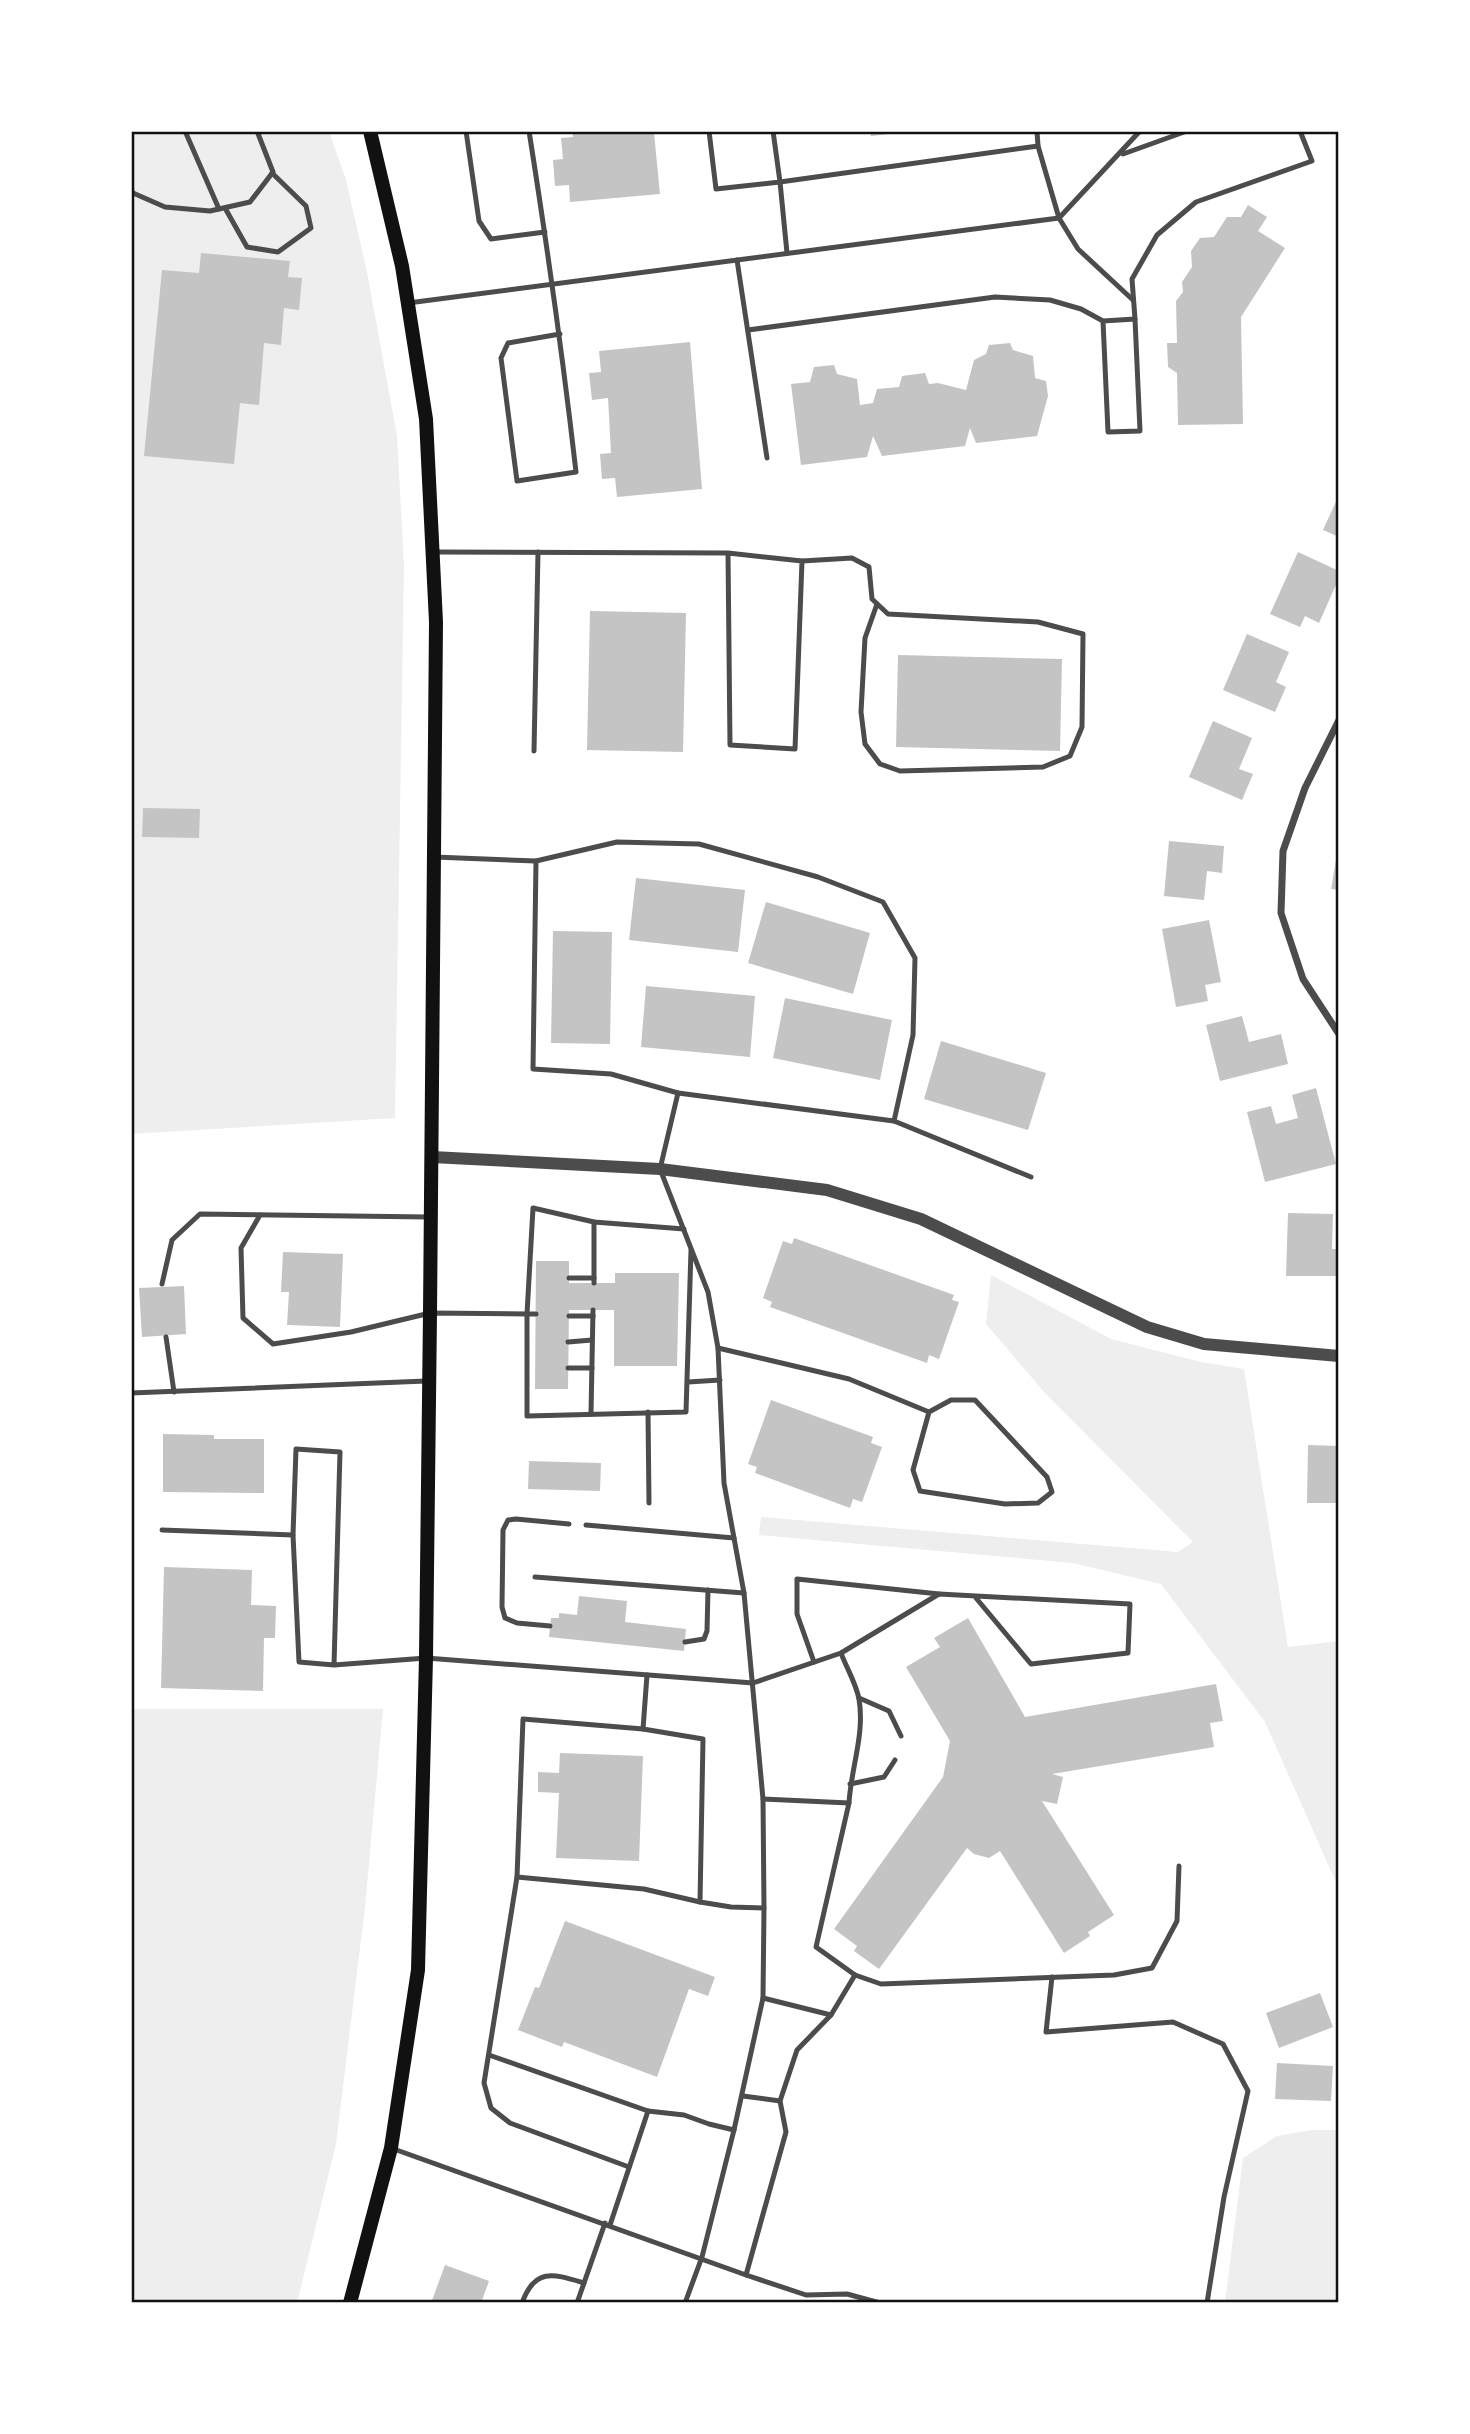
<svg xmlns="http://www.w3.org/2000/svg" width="1470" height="2434" viewBox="0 0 1470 2434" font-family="'DejaVu Sans',sans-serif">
  <rect width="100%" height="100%" fill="#fff"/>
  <!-- green -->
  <g fill="#eee">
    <polygon points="131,131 329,131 346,180 367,272 397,436 404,565 395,1118 131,1134"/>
    <polygon points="991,1275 1111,1339 1201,1362 1244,1369 1288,1647 1339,1641 1339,1889 1265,1722 1161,1584 1073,1563 759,1535 761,1517 1178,1552 1193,1542 1045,1393 986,1324"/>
    <polygon points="131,1709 383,1709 365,1907 336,2144 297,2303 131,2303"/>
    <polygon points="1313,2130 1339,2130 1339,2303 1225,2303 1243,2158 1277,2136"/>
  </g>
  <!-- building -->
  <g fill="#c4c4c4">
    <polygon points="572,131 654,133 660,194 570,202 569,185 555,186 553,160 563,159 561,138 573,137"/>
    <polygon points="870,131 898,131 899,133 871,136"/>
    <polygon points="1248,205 1267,217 1258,231 1285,248 1241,317 1243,424 1178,425 1177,373 1168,367 1167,343 1177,343 1176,301 1183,292 1182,282 1192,267 1191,251 1200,238 1214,237 1227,217 1241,217"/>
    <polygon points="201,253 290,261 288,277 302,278 299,310 284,308 281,345 264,343 259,405 240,403 234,464 144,456 162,270 199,273"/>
    <polygon points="690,342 702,489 617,497 615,478 602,479 600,454 611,453 608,398 592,400 589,373 601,372 599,351"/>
    <polygon points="1010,343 1013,350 1033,356 1035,378 1046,381 1048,396 1037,436 976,443 970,428 965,446 882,456 873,436 867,457 801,465 791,384 810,382 814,367 834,365 837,374 857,379 860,405 873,403 877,389 899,387 902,376 925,373 929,384 938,383 966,390 974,360 986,354 989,345"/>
    <polygon points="1339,495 1339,537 1323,530"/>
    <polygon points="1298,552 1339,571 1339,578 1319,623 1305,616 1300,627 1270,614"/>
    <polygon points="590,611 686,613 683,752 587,750"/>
    <polygon points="1247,634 1289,652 1276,682 1286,687 1275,712 1223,690"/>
    <polygon points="898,655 1062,659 1060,751 896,747"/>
    <polygon points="1213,721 1252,738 1239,769 1253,774 1242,800 1189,777"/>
    <polygon points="143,808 200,809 199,838 142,837"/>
    <polygon points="1169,841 1224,846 1222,873 1207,871 1204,900 1164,896"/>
    <polygon points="1337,854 1339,854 1339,890 1331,889"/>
    <polygon points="636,878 745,890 738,952 629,940"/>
    <polygon points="766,902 870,933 853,994 748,963"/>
    <polygon points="1209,920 1221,982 1205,985 1208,1001 1176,1007 1162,929"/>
    <polygon points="553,931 612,932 610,1044 551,1043"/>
    <polygon points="646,986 755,996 750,1057 641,1047"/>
    <polygon points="785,998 892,1020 880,1080 773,1058"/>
    <polygon points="1242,1016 1249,1042 1281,1034 1288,1064 1220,1081 1206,1025"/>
    <polygon points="941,1041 1046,1073 1028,1130 924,1099"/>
    <polygon points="1316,1088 1336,1164 1265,1182 1247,1112 1271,1106 1276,1124 1298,1118 1292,1095"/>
    <polygon points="1288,1213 1333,1214 1332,1249 1339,1249 1339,1276 1286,1276"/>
    <polygon points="794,1238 954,1295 952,1300 959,1302 939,1359 929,1355 927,1363 770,1307 772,1302 763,1298 783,1241 792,1244"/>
    <polygon points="283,1252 343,1254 340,1327 287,1325 289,1292 281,1292"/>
    <polygon points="536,1261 569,1261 569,1283 615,1283 615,1273 679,1273 677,1366 614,1366 614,1310 569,1310 568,1389 535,1389"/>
    <polygon points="184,1286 186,1334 142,1337 139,1288"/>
    <polygon points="771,1400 873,1437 871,1443 882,1447 862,1502 853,1499 850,1508 755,1473 757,1467 748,1464"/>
    <polygon points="163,1434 214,1435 214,1439 264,1439 264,1493 163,1492"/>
    <polygon points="1308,1445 1339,1446 1339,1503 1307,1503"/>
    <polygon points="529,1461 601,1463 600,1491 528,1489"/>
    <polygon points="164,1567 252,1570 251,1605 276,1606 275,1638 264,1638 263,1691 161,1688"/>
    <polygon points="579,1596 627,1601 625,1622 686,1629 684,1651 549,1637 551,1618 559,1618 559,1613 577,1615"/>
    <polygon points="968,1618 1025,1717 1216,1684 1223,1721 1210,1723 1214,1747 1052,1774 1063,1777 1057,1804 1042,1801 1114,1915 1088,1932 1090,1936 1064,1953 1000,1851 989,1858 974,1854 967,1848 879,1969 854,1951 857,1946 834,1929 943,1777 950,1741 906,1667 940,1647 934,1638"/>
    <polygon points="560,1753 643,1756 639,1861 556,1858 559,1793 538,1792 538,1772 559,1773"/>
    <polygon points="565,1921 715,1977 708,1996 689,1989 657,2077 564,2042 562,2047 518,2030 535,1987 539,1988"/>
    <polygon points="1320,1993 1333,2027 1279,2048 1266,2013"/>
    <polygon points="1277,2063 1333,2066 1331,2101 1275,2099"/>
    <polygon points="445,2265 489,2281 481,2303 431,2303"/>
  </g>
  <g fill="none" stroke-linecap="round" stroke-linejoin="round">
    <!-- service -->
    <g stroke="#4c4c4c" stroke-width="5">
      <polyline points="185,131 219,209"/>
      <polyline points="466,131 479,221 491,239 545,232"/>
      <path d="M529,131c18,114 34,227 47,341l-59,9 -16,-123 7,-15 52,-9"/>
      <polyline points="709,131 716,189 780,182 773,131"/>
      <polyline points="1037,131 1038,146"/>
      <polyline points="1123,154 1187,131"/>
      <polyline points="131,189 133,193 165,207 210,211 250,202 273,172 257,131"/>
      <polyline points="225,208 247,247 278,252 311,228 306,206 272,173"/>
      <polyline points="787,253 780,182 1038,146 1059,218 1078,249 1133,300"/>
      <polyline points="737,260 767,458"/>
      <polyline points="408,303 1059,218 1140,131"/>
      <polyline points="1135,319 1132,279 1157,235 1196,202 1312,161 1300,131"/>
      <polyline points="748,330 995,297 1050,300 1081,309 1103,321 1108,432 1140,431 1135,319 1103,321"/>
      <polyline points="436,552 728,553 730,745 795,749 802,561 728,553"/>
      <polyline points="802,561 852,558 869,567 872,599 888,614 1038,622 1083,634 1082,727 1070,756 1043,767 900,771 880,764 865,744 861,712 865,638 877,604"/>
      <polyline points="534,751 538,552"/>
      <polyline points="434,857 536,861 617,842 699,844 818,877 883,902 915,958 913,1035 894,1121"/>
      <polyline points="536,861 533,1069 611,1074 678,1093 660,1169 708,1292 718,1348 724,1483 744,1593 763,1799 764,1908 763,1998 734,2130 702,2257 685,2303"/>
      <polyline points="678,1093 894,1121 1031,1177"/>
      <polyline points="260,1215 241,1248 243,1318 273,1344 351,1332 430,1313 527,1314 527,1416 686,1412 691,1250"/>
      <polyline points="569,1278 594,1278"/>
      <polyline points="594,1283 594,1222"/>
      <polyline points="162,1284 172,1240 200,1214 428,1217"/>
      <polyline points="536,1314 527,1314 533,1208 594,1222 684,1229"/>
      <polyline points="569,1316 593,1316"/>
      <polyline points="166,1337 174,1392"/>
      <polyline points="568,1342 592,1340"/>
      <polyline points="718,1348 849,1379 929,1412 913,1470 920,1491 1005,1504 1038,1503 1052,1492 1047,1477 975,1400 951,1400 929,1412"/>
      <polyline points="568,1368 592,1368"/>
      <polyline points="688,1382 720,1380"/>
      <polyline points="131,1393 426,1381"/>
      <polyline points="648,1412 649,1503"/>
      <polyline points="591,1414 593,1310"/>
      <polyline points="586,1525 734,1538"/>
      <polyline points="162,1530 293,1535"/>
      <polyline points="535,1577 744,1593"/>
      <polyline points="550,1626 517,1623 505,1618 502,1607 503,1530 508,1520 516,1519 569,1524"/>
      <polyline points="685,1642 704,1639 707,1631 708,1590"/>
      <path d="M841,1653c5,14 15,30 18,46 6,35 -8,69 -10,104l-33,144 39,28 26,9 233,-9 38,-7 25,-47 2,-55"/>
      <polyline points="814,1662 797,1614 797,1579 939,1594"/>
      <polyline points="334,1665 340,1452 296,1449 293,1535 299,1662 334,1665 426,1658 753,1683 841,1653 939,1594 1130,1604 1128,1653 1031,1664 976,1598"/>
      <polyline points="859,1698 889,1711 901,1736"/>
      <polyline points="643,1729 647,1675"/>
      <polyline points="850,1784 884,1777 895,1760"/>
      <polyline points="763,1799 849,1803"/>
      <polyline points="517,1877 644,1889 700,1902"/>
      <polyline points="1052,1977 1046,2032 1173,2022 1223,2044 1248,2091 1224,2197 1207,2303"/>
      <polyline points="763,1998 831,2015 855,1975"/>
      <polyline points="489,2055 648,2111 684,2115 709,2124 734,2130"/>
      <polyline points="743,2096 780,2101 797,2050 831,2015"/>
      <polyline points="391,2148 746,2275 786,2132 780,2101"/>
      <polyline points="629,2167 510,2123 491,2108 484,2083 517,1877 523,1719 643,1729 703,1739 700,1902 731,1907 764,1908"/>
      <polyline points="610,2225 648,2111"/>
      <polyline points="746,2275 806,2295 847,2294 880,2303"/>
      <path d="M522,2303c13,-36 32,-29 62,-20"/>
      <polyline points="577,2303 605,2223"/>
    </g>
    <!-- minor -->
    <polyline stroke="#4c4c4c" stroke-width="7" points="1339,720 1305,788 1283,851 1281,913 1303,979 1339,1034"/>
    <!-- tertiary -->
    <polyline stroke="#4c4c4c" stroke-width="12" points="432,1157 660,1169 827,1190 921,1219 1147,1327 1204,1344 1339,1356"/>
    <!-- secondary -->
    <polyline stroke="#111" stroke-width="14" points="350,2303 391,2148 418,1970 426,1658 430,1313 436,622 426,419 402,266 370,131"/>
  </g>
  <!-- border -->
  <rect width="1470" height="2434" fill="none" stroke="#ffffff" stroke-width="266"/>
  <rect x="133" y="133" width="1204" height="2168" fill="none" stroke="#111" stroke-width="2.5"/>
</svg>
